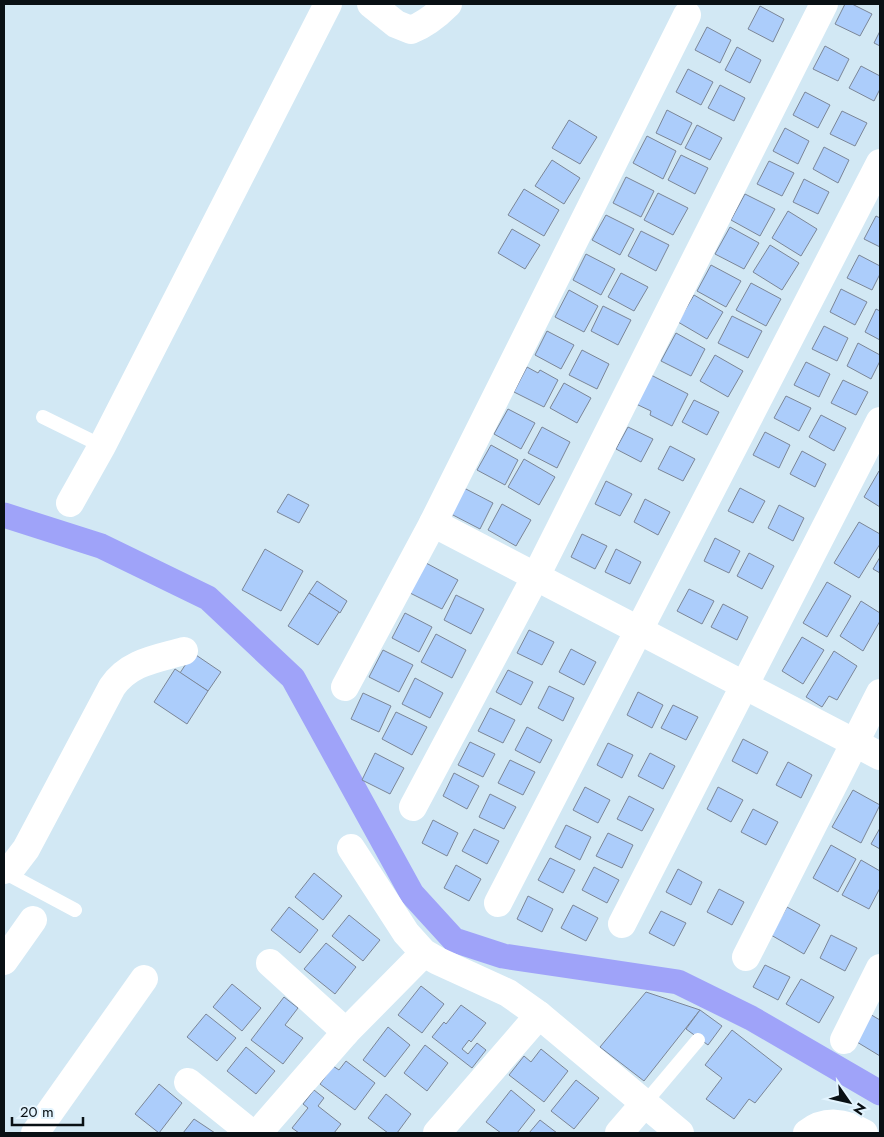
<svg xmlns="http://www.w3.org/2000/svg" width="884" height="1137" viewBox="0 0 884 1137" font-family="Jost,sans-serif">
  <rect width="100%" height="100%" fill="#d2e8f4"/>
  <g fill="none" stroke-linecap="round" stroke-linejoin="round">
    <!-- canal -->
    <polyline stroke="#9fa3f9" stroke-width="25" points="4,515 101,546 208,598 293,678 412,894 454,940 503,956 678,982 751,1018 880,1093"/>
  </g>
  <!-- building -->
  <g fill="#accdfb" stroke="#7b8697">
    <polygon points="845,4 852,4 872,14 860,36 835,24"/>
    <polygon points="760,6 784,19 773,42 748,29"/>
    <polygon points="707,27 731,40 720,63 695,50"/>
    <polygon points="880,31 880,46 874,43"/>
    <polygon points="825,46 849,59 838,81 813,69"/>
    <polygon points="737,47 761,60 750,83 725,70"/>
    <polygon points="861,66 880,76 880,89 874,101 849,88"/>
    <polygon points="688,69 713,82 701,105 676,92"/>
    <polygon points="720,85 745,98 734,121 708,108"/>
    <polygon points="805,92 830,105 818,128 793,115"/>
    <polygon points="667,110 692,123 681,145 656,133"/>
    <polygon points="842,111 867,123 855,146 830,134"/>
    <polygon points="569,120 597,137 580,164 552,148"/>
    <polygon points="697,125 722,138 710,160 685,148"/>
    <polygon points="785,128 809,141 798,164 773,151"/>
    <polygon points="647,136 676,151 663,179 633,163"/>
    <polygon points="824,147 849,160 838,183 813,169"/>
    <polygon points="681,155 708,168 695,194 668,180"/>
    <polygon points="552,160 580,178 564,204 535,186"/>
    <polygon points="769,161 794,173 782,196 757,184"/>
    <polygon points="626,177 654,191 641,217 613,203"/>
    <polygon points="804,179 829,192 818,214 793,202"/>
    <polygon points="524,189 559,210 544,236 508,215"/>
    <polygon points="658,193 688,208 673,235 644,220"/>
    <polygon points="745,194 775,209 760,236 731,220"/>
    <polygon points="788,211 817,229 801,256 772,238"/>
    <polygon points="606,215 634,229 620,255 592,240"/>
    <polygon points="876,216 880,218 880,247 864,239"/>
    <polygon points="730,227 759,243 744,269 715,254"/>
    <polygon points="512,229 540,245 525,269 498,253"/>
    <polygon points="641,231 669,245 656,271 628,256"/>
    <polygon points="770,245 799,263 782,290 753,272"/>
    <polygon points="586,254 615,269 601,295 573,280"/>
    <polygon points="859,255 880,266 880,274 872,290 847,278"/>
    <polygon points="711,265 741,281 726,307 697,291"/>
    <polygon points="621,273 648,287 634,311 608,297"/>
    <polygon points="751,283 781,299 766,326 736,310"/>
    <polygon points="841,289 867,302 855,325 830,312"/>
    <polygon points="569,290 598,306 584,332 555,317"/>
    <polygon points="694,295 723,312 707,339 678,322"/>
    <polygon points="603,306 631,320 618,345 591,331"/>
    <polygon points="876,309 880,311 880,340 865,332"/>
    <polygon points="732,316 762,331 748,358 718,343"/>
    <polygon points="824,326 848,338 837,361 812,349"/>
    <polygon points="547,331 574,345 561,369 535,355"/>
    <polygon points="676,333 705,349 691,376 661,361"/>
    <polygon points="858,343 880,355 880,361 871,379 847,366"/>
    <polygon points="582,350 609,364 597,389 569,375"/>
    <polygon points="715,355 743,371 728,397 700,381"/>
    <polygon points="806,362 830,374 819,397 794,385"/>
    <polygon points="527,367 538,373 540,370 558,380 544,407 514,392"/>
    <polygon points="651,375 688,394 672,426 650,415 651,411 636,404"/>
    <polygon points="843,380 868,392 856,415 831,403"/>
    <polygon points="564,383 591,398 577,423 550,408"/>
    <polygon points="786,396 811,408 799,431 774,418"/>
    <polygon points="694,400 719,412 707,435 682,422"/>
    <polygon points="508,409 535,423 521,449 494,434"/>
    <polygon points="821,415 846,428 834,451 809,437"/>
    <polygon points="542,427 570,442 557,468 528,453"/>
    <polygon points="628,427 653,439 641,462 616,449"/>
    <polygon points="765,432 790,445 779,468 753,455"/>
    <polygon points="491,445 518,460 505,485 477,470"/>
    <polygon points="670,446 695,459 683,481 658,469"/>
    <polygon points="802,451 826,464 815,487 790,474"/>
    <polygon points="524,459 555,477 539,505 508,487"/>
    <polygon points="879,471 880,472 880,507 864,497"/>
    <polygon points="606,481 632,494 620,516 595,504"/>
    <polygon points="464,488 493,503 480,529 451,514"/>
    <polygon points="740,488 765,501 753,523 728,511"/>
    <polygon points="288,494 309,505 299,523 277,512"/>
    <polygon points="645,499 670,512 658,535 634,522"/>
    <polygon points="502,504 531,520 516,546 488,530"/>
    <polygon points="779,505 804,518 793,541 768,528"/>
    <polygon points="859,522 880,534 880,544 859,578 834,563"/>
    <polygon points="582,534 607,546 595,569 571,557"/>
    <polygon points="715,538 740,551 729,573 704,561"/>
    <polygon points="265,549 303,571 281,611 242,590"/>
    <polygon points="616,549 641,562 630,584 605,572"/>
    <polygon points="749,553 774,566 762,589 737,576"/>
    <polygon points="880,557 880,573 873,569"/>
    <polygon points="426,563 458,580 442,609 410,593"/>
    <polygon points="317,581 347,601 340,613 309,593"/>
    <polygon points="827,582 851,596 827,637 803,623"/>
    <polygon points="689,589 714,601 702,624 677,611"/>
    <polygon points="309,593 339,612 318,645 288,626"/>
    <polygon points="456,595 484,609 471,634 444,620"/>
    <polygon points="861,601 880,613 880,621 863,651 840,636"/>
    <polygon points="723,604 748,617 737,640 711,627"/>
    <polygon points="405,613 432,627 419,652 392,638"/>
    <polygon points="529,630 554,642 542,665 517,653"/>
    <polygon points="436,634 466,650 452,678 421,662"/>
    <polygon points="802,637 824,650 803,684 782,671"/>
    <polygon points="571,649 596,662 584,685 559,672"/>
    <polygon points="383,650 413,665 399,692 369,677"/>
    <polygon points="834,651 857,666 837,700 829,696 822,707 806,697"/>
    <polygon points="193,653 221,672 208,691 180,673"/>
    <polygon points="175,669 208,691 187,724 154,702"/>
    <polygon points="508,670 533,682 521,705 496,692"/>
    <polygon points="415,678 443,693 430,718 402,704"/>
    <polygon points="549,686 574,698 563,721 538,708"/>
    <polygon points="638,692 663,705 652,728 627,715"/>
    <polygon points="363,693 391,706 379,732 351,719"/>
    <polygon points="673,705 698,717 686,740 661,728"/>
    <polygon points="490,708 515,720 503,743 478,731"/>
    <polygon points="396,712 427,727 412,755 382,739"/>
    <polygon points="527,727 552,740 540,763 515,750"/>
    <polygon points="743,739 768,752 757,774 732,761"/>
    <polygon points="470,742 495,754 483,777 458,765"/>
    <polygon points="608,743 633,755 622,778 597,765"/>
    <polygon points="375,753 404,768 390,794 362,780"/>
    <polygon points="650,753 675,766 663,789 638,776"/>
    <polygon points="510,760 535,772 523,795 498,783"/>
    <polygon points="788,762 812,775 801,798 776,785"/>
    <polygon points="454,773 479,786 467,809 443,796"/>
    <polygon points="585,787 610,800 598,823 573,810"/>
    <polygon points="718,787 743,800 731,822 707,809"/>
    <polygon points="853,790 880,805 861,843 832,827"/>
    <polygon points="490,794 516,807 504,829 479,817"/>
    <polygon points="629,796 654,809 642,831 617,819"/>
    <polygon points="753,809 778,822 766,845 741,832"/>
    <polygon points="433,820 458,833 447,856 422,843"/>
    <polygon points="566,825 591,837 580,860 555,847"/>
    <polygon points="880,828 880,849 871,844"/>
    <polygon points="474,829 499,841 487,864 462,851"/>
    <polygon points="608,833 633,845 622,868 596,856"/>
    <polygon points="831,845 856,859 838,892 813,878"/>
    <polygon points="550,858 575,870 563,893 538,880"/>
    <polygon points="861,860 880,871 880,888 869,909 842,895"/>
    <polygon points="456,865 481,879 469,901 444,888"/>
    <polygon points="594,867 619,880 607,903 582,890"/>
    <polygon points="678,869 702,882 691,905 666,892"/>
    <polygon points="314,873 342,896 323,920 295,897"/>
    <polygon points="719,889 744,902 732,925 707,912"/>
    <polygon points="528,896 553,909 542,932 517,919"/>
    <polygon points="573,905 598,918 586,941 561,928"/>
    <polygon points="289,907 318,930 300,953 271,930"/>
    <polygon points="787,907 820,925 804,954 771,935"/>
    <polygon points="661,911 686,923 674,946 649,933"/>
    <polygon points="349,915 380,940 363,961 332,936"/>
    <polygon points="831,935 857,948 845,971 820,958"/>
    <polygon points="326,943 356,967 335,994 304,969"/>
    <polygon points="765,965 790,977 778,1000 753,987"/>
    <polygon points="801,979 834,997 819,1023 786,1004"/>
    <polygon points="232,984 261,1008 242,1031 213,1007"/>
    <polygon points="421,986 444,1004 422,1033 398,1015"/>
    <polygon points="646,992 700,1010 644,1081 600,1047"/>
    <polygon points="284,997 298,1008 285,1025 303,1038 283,1064 251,1040"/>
    <polygon points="461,1005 486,1023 471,1042 469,1040 462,1049 468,1054 477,1043 486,1050 472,1068 432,1037 444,1022 446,1024"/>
    <polygon points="700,1010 722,1026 708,1045 686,1029"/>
    <polygon points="868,1013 880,1020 880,1056 852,1039"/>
    <polygon points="206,1014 236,1038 217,1061 187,1037"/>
    <polygon points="388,1027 410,1045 385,1077 363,1060"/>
    <polygon points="732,1030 782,1069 755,1103 749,1099 734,1119 706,1099 722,1078 705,1065"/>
    <polygon points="425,1045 448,1063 427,1091 404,1073"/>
    <polygon points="246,1047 275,1071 256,1094 227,1071"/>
    <polygon points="541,1049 568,1071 544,1102 509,1075 524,1056 531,1062"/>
    <polygon points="346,1061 375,1083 355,1110 320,1084 333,1066 339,1070"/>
    <polygon points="576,1080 599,1098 574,1129 551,1111"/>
    <polygon points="159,1084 182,1103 159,1133 135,1114"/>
    <polygon points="314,1090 324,1098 318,1106 341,1124 334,1133 299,1133 292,1128 308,1108 303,1104"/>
    <polygon points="511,1090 535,1110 517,1133 501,1133 486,1122"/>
    <polygon points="386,1094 411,1114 397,1133 388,1133 368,1118"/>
    <polygon points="194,1119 215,1133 183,1133"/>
    <polygon points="540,1120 557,1133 529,1133"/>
  </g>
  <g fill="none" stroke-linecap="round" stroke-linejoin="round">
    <!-- service -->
    <g stroke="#fff" stroke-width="14">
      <polyline points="43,417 102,446"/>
      <polyline points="4,872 75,910"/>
      <polyline points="644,1104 698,1040"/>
    </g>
    <!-- minor -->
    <g stroke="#fff" stroke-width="28">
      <path d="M371,4l25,20 15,6c15,-6 26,-15 37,-26"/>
      <polyline points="70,503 102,446 328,4"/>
      <polyline points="433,523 880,756"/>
      <polyline points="345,687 433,523 687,15"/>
      <polyline points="413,807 536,576 824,4"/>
      <polyline points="351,848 406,933 424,953 438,961 508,993 539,1015 680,1133"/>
      <path d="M4,870l9,-4 13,-17 86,-162c17,-25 44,-28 72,-36"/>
      <polyline points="498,903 880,163"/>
      <polyline points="622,924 880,421"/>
      <polyline points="746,957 880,693"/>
      <polyline points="4,961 33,920"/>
      <polyline points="270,963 346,1032"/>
      <polyline points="844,1040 880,968"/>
      <polyline points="188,1082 251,1133"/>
      <polyline points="35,1133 144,979"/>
      <polyline points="258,1133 346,1032 424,953"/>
      <polyline points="437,1133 539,1015"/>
      <polyline points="619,1133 644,1104"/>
      <path d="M807,1133c18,-14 38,-11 57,0"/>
    </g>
  </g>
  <!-- border -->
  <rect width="884" height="1137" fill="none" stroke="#091014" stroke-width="10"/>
  <!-- north arrow -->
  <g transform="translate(849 1102) rotate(124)" stroke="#e3f4fe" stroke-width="4" paint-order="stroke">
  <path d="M0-4L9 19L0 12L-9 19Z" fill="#091014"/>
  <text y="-8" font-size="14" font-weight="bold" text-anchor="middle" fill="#091014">N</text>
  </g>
  <!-- scale -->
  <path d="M12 1117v8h71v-8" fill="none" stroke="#091014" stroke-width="2.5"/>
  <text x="20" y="1117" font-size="15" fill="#091014" stroke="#e3f4fe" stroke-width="4" paint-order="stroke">20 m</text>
</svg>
